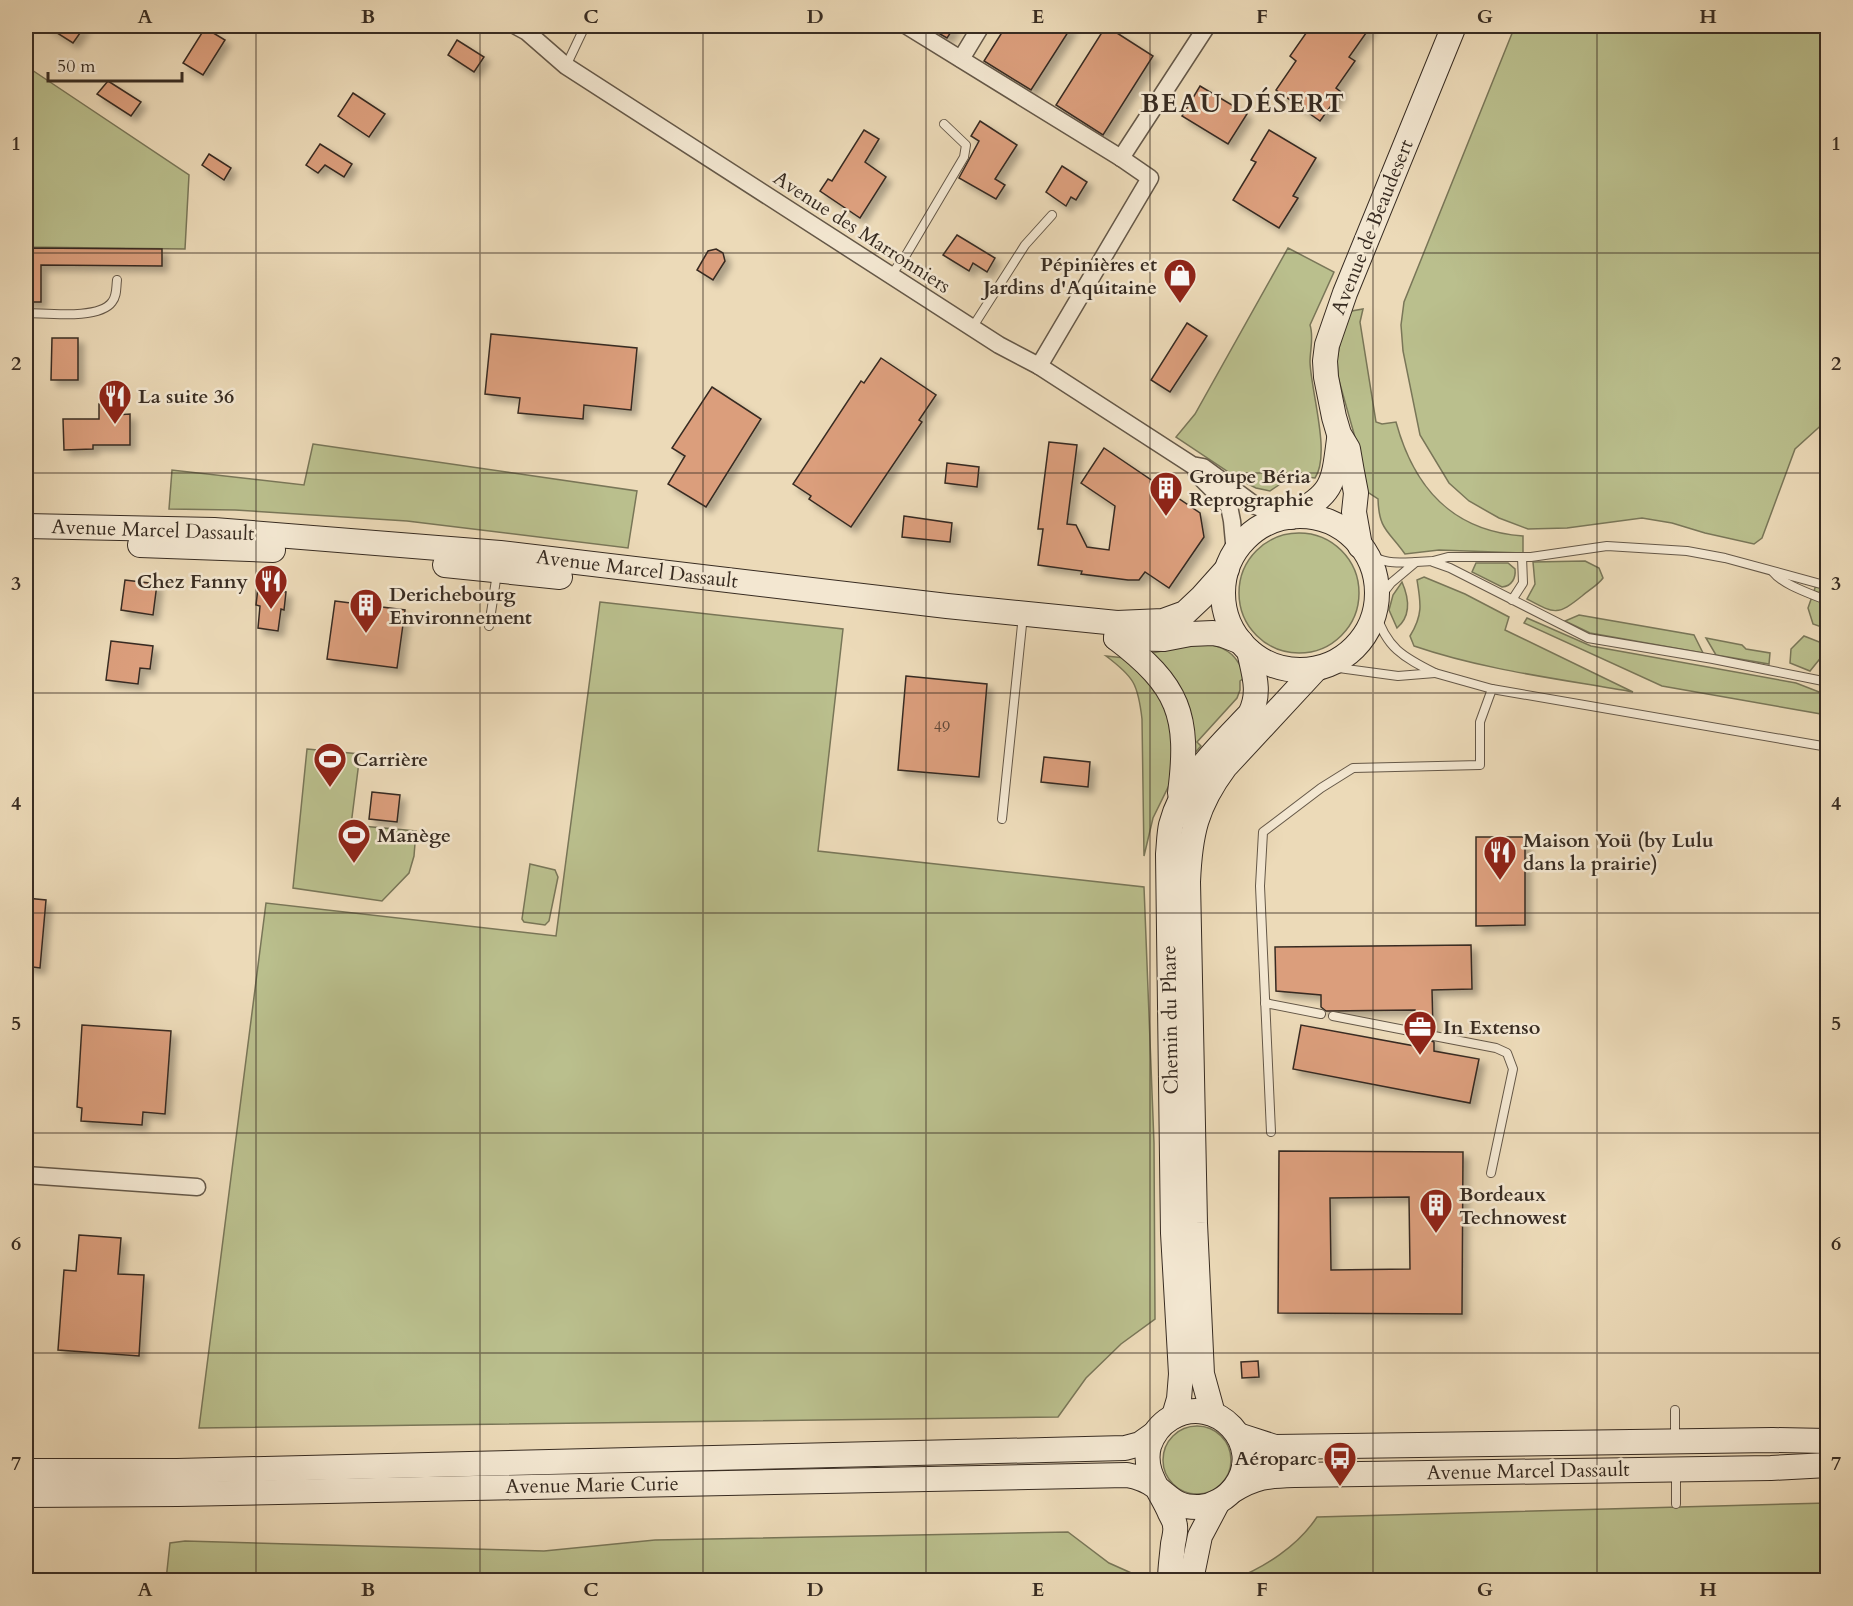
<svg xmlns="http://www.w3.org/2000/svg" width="1853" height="1606" viewBox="0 0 1853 1606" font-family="Cardo,serif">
  <defs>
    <filter id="shadow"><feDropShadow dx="5.5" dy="5.5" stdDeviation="3" flood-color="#0004"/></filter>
  </defs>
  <rect width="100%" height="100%" fill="#ecdab8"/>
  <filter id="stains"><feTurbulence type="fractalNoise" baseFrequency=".00333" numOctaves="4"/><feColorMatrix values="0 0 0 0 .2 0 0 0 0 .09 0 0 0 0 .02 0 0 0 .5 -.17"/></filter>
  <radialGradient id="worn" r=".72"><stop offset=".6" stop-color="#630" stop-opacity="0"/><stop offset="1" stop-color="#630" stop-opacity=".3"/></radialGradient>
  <!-- green -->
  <g fill="#babf8d" stroke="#797658" stroke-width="1.5">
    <polygon points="1515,26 1827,26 1827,420 1795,449 1762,538 1754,544 1705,533 1672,523 1642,518 1567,528 1528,529 1499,518 1469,501 1449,483 1420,435 1403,351 1401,325 1404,302"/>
    <polygon points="26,66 189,175 185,249 26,247"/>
    <path d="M1288,248l46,24 -24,53c4,12 0,25 0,37 1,30 21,92 5,116 -21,-3 -28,1 -45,13l-14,-3 -14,-7 -66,-44 19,-23z"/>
    <path d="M1363,309l-3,13 16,100 6,2 14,-2c18,66 56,109 127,114v17l-84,-3 -34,4c-17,-24 -26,-24 -27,-55l-15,-10 -5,-41 -20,-71 -1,-18 9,-47z"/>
    <polygon points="313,444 637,491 628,548 407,521 235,510 169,509 172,470 304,485"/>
    <circle cx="1299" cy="593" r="60"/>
    <path d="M1585,561l14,7 4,10c-5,7 -14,12 -21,18 -25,20 -27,18 -55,3l8,-15 -2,-22z"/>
    <path d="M1476,563h32l7,6c1,9 -3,17 -13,18l-30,-15z"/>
    <path d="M1424,577l41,17 44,23 -4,13 128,62c-73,-13 -149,-22 -219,-46l-4,-10c13,-21 11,-32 7,-56z"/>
    <path d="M1402,582c7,16 9,34 -5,46l-8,-18 4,-15z"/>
    <polygon points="1816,585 1827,587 1827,629 1813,624 1808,608"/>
    <polygon points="600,602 843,629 818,851 1144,887 1154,1143 1155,1319 1121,1344 1086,1378 1058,1417 199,1428 266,903 556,936"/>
    <polygon points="1579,615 1694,635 1703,653 1590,633 1565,621"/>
    <polygon points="1527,618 1591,646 1796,683 1827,695 1827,715 1662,686 1524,623"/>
    <polygon points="1804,636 1827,645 1827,650 1810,671 1790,663 1791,649"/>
    <polygon points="1706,638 1742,645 1746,649 1770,653 1769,664 1716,655"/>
    <path d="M1208,644c21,4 30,13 37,33l-5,4v9l-3,8 -40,44 4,4 -10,11 -39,-104 40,-8z"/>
    <path d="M1106,656l29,3 31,33 10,79 -23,47 -9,38 -2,-137c-4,-35 -8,-42 -36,-63z"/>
    <polygon points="307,749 360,754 351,825 416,831 414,856 409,873 382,901 293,888"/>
    <polygon points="530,864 555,870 558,877 549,921 545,925 524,922 522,919"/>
    <circle cx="1197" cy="1460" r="34"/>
    <path d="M1827,1503v77h-595c32,-12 66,-34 85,-63z"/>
    <polygon points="1068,1532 1109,1563 1147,1580 166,1580 170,1543 185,1541 544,1551 655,1540"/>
  </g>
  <!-- building -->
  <g fill="#db9e7c" stroke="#382c22" stroke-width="1.5" fill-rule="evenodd" filter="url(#shadow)">
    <polygon points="46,26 85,26 73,43"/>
    <polygon points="926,26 955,26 947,38"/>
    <polygon points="1006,26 1072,26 1031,90 984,61"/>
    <polygon points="1106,26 1153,56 1103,135 1056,105"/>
    <polygon points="1311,26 1371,26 1349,57 1355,61 1336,88 1341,92 1320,121 1276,90 1296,61 1290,56"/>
    <polygon points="205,28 225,40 203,75 183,63"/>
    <polygon points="457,40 484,57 474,72 448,55"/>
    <polygon points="108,81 141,102 131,116 97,94"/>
    <polygon points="1200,86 1247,114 1228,144 1182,116"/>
    <polygon points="353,93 385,114 369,137 338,116"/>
    <polygon points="980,121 1017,145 995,179 1005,185 996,199 959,178 979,141 971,136"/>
    <polygon points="864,130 879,139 865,162 886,177 860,218 820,191 828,179 832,181"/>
    <polygon points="1269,130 1316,158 1293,196 1298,198 1279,228 1233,200 1256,162 1251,160"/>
    <polygon points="320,144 352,164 344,177 325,165 318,173 306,165"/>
    <polygon points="209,154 231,168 224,180 202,165"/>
    <polygon points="1062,166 1087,182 1076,200 1071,197 1066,206 1046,192"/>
    <polygon points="957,235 995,258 987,272 973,263 969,271 943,255"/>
    <polygon points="26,248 162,249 162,266 41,265 41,302 26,302"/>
    <polygon points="716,249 723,253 725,261 713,280 697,270 708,251"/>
    <polygon points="1187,323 1207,336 1170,392 1151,380"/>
    <polygon points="491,334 637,348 631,410 584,405 583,419 518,413 520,398 485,394"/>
    <polygon points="52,338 78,338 78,380 51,380"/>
    <polygon points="881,358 936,395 919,420 922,422 851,527 809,499 811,496 793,484 861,381 864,383"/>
    <polygon points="712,387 761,419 706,507 668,484 685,456 672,448"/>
    <polygon points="115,403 116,415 130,414 130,445 93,445 93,449 64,450 63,419 99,419 99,404"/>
    <polygon points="1049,442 1077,445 1067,524 1076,525 1087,547 1109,550 1115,506 1081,483 1104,448 1200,513 1204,537 1169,588 1145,572 1139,580 1128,580 1081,574 1082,571 1038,565 1043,529 1038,529"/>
    <polygon points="947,463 979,467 977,487 945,483"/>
    <polygon points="904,516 952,523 950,542 902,537"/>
    <polygon points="125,580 157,584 153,615 121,610"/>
    <polygon points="258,588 286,592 284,610 281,609 278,631 258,628 260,606 256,605"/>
    <polygon points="335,601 405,610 397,668 327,659"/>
    <polygon points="111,641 153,646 150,669 140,668 138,684 106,680"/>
    <polygon points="906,676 987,684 979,777 898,770"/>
    <polygon points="1044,757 1090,762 1088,787 1041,782"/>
    <polygon points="372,792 400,795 397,822 369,819"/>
    <polygon points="1476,837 1525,837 1525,925 1476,926"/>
    <polygon points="26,898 46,900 40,968 26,966"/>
    <polygon points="1471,945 1472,989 1432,990 1433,1030 1430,1031 1428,1035 1429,1040 1434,1042 1434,1051 1479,1059 1470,1103 1293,1069 1301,1025 1415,1046 1415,1038 1420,1036 1421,1030 1419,1027 1415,1025 1415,1010 1326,1011 1321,1007 1321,995 1276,991 1275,947"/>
    <polygon points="82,1025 171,1031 165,1114 143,1112 142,1125 81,1121 82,1108 77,1107"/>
    <path d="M1279,1151l184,1 -1,162 -184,-1zM1409,1197l1,72 -79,1 -1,-72z"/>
    <polygon points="79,1235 121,1238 118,1274 144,1275 139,1356 58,1350 64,1270 76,1271"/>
    <polygon points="1258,1361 1259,1377 1242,1378 1241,1362"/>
  </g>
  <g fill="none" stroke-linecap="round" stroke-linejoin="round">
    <defs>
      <g id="lane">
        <polyline points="566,66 585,26"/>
        <polyline points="891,275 906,255 964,157 966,145 944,124"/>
        <path d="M26,313c20,0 73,7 86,-11 5,-6 4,-14 5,-22"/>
        <polyline points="972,328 1025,245 1052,215"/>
        <path d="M1365,553c22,11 27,10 51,9l-25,21 -14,18"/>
        <polyline points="1416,562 1433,561 1448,557 1531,557 1607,546 1687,551 1725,558 1828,586"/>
        <polyline points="1433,562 1450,568 1588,638 1713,659 1828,682"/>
        <path d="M1773,572c10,13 39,22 55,29"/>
        <polyline points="1512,600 1523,583 1522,557"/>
        <polyline points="489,626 497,573"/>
        <path d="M1324,666l74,10 37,-3c-32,-16 -49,-25 -60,-62"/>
        <polyline points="1435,673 1492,689 1828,747"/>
        <polyline points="1002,819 1023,615"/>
        <polyline points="1265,1003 1321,1014"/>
        <polyline points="1333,1016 1415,1032"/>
        <polyline points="1434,1036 1496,1048 1507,1053 1513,1069 1491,1173"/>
        <polyline points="1271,1132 1260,886 1263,832 1321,788 1353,768 1480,765 1480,722 1492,689"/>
        <polyline points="1675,1410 1675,1441"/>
        <polyline points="1676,1504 1676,1472"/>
      </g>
      <g id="street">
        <polyline points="516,26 527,32 566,66 999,345 1039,366 1192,465 1203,467 1256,506 1285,518"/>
        <polyline points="907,26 1121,158 1150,178 1039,366"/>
        <polyline points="961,59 981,26"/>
        <polyline points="1121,158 1207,26"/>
        <polyline points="1197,474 1229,506 1232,521 1235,553"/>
        <polyline points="26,1175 197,1187"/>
      </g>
      <g id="secondary">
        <circle cx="1300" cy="593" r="77"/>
        <path d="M1291,517c42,-25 42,-30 48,-78"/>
        <polyline points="26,526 214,530 500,553 947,606 1117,623 1163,621 1185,613 1202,597 1227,569"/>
        <polyline points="140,545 273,550"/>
        <polyline points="1360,546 1354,512 1356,493 1352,472 1348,449 1339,434 1334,417 1326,377 1325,361 1327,345 1345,293 1454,26"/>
        <polyline points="445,565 560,577"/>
        <polyline points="1116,638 1164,639 1190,634 1213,633 1223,635 1241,642"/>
        <path d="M1116,638c63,48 74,77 64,155"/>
        <path d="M1213,1414l-11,-40 -7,-151 -7,-341c2,-48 8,-76 37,-115l91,-98"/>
        <path d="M1174,1416l5,-17 2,-25 -8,-141 -5,-379c1,-10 1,-20 3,-29 12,-46 47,-77 79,-111 11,-21 4,-40 -1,-63"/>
        <polyline points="1238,1435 1275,1447 1773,1440 1828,1441"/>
        <polyline points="26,1471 177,1471 1125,1448 1140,1444 1154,1434"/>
        <path d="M1232,1491c25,-15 35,-15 64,-16l475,-7 57,-3"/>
        <path d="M26,1495l152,-1 949,-19c11,2 20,5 29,12 16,12 21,21 44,20 13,-1 27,-9 35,-20 31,-42 -19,-95 -64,-69 -10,6 -18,16 -22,28 -7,26 12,45 21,67 2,4 5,9 5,13 1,5 -1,13 -2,18 -1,12 -3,24 -3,36"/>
        <polyline points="1191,1580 1200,1536 1218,1502"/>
      </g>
    </defs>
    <!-- lane casing -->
    <use href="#lane" stroke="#655848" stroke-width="10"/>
    <!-- street casing -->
    <use href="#street" stroke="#655848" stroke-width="19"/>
    <!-- secondary casing -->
    <use href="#secondary" stroke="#382c22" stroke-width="26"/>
    <!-- lane -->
    <use href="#lane" stroke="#f3e7d1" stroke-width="8"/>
    <!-- street -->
    <use href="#street" stroke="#f3e7d1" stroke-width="16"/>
    <!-- secondary -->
    <use href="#secondary" stroke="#f3e7d1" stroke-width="24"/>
  </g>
  <!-- grid -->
  <path fill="none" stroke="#382c22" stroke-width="1.5" stroke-opacity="0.55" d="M256,26v1554M480,26v1554M703,26v1554M926,26v1554M1150,26v1554M1373,26v1554M1597,26v1554M26,253h1802M26,473h1802M26,693h1802M26,913h1802M26,1133h1802M26,1353h1802"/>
  <!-- icons -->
  <defs>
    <symbol id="shop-pin" viewBox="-11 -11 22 30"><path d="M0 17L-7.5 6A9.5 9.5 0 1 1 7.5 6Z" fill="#8f2418" stroke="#f3e7d1"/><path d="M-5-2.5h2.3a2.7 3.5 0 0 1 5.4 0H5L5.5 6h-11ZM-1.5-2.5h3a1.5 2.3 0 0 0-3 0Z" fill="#fff"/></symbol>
    <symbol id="restaurant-pin" viewBox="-11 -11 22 30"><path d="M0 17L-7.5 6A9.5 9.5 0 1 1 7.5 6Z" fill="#8f2418" stroke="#f3e7d1"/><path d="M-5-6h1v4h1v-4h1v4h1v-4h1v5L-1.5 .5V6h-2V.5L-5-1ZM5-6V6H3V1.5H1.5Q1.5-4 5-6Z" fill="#fff"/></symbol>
    <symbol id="building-pin" viewBox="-11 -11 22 30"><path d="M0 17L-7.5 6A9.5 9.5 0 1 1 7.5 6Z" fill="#8f2418" stroke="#f3e7d1"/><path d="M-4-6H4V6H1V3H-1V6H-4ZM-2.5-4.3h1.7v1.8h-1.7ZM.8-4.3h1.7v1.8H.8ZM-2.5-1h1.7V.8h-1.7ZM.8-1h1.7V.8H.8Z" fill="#fff"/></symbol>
    <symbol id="stadium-pin" viewBox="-11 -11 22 30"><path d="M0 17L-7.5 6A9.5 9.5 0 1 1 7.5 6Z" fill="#8f2418" stroke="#f3e7d1"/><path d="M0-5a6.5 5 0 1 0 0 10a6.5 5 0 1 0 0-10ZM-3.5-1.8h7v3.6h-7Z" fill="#fff"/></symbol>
    <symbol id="office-pin" viewBox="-11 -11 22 30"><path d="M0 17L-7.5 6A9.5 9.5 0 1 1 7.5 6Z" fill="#8f2418" stroke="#f3e7d1"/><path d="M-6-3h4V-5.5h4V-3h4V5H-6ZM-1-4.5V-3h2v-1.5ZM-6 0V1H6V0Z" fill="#fff"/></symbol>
    <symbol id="bus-pin" viewBox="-11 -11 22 30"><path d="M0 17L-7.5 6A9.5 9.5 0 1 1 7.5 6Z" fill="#8f2418" stroke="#f3e7d1"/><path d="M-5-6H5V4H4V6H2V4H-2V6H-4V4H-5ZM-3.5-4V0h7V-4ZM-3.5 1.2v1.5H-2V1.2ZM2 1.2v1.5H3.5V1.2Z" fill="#fff"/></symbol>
  </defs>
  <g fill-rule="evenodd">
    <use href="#shop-pin" x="1161" y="256" width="38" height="52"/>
    <use href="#restaurant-pin" x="96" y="377" width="38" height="52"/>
    <use href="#building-pin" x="1147" y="469" width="38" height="52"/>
    <use href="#restaurant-pin" x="252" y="562" width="38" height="52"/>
    <use href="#building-pin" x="347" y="586" width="38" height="52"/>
    <use href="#stadium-pin" x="311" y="740" width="38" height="52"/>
    <use href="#stadium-pin" x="335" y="816" width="38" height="52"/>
    <use href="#restaurant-pin" x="1481" y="833" width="38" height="52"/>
    <use href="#office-pin" x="1401" y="1008" width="38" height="52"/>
    <use href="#building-pin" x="1417" y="1186" width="38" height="52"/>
    <use href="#bus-pin" x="1321" y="1439" width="38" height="52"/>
  </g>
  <g text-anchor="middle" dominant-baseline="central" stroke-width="5" stroke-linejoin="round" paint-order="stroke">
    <!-- number labels -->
    <g font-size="16" fill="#614838">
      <text x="942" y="727">49</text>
    </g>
    <!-- street labels -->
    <g font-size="20" fill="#382c22" stroke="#f3e7d1">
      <text transform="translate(1372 227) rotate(-68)">Avenue de Beaudesert</text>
      <text transform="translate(862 232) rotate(33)">Avenue des Marronniers</text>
      <text transform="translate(153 530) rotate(2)">Avenue Marcel Dassault</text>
      <text transform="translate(637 569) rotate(7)">Avenue Marcel Dassault</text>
      <text transform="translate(1170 1020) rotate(-91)">Chemin du Phare</text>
      <text transform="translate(1528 1471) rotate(-1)">Avenue Marcel Dassault</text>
      <text transform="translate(592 1485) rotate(-1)">Avenue Marie Curie</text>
    </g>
    <!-- poi labels -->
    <g font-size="20" font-weight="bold" fill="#382c22" stroke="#f3e7d1" text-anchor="start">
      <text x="1157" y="264" text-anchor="end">Pépinières et<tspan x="1157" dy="23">Jardins d'Aquitaine</tspan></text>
      <text x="138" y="396">La suite 36</text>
      <text x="1189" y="476">Groupe Béria<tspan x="1189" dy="23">Reprographie</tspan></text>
      <text x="248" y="581" text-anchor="end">Chez Fanny</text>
      <text x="389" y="594">Derichebourg<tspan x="389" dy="23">Environnement</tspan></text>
      <text x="353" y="759">Carrière</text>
      <text x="377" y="835">Manège</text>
      <text x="1523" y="840">Maison Yoü (by Lulu<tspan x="1523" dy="23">dans la prairie)</tspan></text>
      <text x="1443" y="1027">In Extenso</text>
      <text x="1459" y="1194">Bordeaux<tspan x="1459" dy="23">Technowest</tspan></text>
      <text x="1317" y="1458" text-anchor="end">Aéroparc</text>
    </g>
    <!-- district labels -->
    <g font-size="26" font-weight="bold" letter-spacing="1.5" fill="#382c22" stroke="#f3e7d1">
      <text x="1243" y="103">BEAU DÉSERT</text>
    </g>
  </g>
  <!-- margin -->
  <rect width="1853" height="1606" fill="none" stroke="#ecdab8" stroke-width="66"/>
  <!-- scale -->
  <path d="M48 72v9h134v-9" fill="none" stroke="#382c22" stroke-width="3"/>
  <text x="57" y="72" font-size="18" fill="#382c22" stroke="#f3e7d1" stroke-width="4.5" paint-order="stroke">50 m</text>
  <rect x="33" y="33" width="1787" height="1540" fill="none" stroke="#382c22" stroke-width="2"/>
  <g font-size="20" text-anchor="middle" font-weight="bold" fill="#382c22">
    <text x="145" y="23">A</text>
    <text x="368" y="23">B</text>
    <text x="591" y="23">C</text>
    <text x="815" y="23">D</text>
    <text x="1038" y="23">E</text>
    <text x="1262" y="23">F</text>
    <text x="1485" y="23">G</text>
    <text x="1708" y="23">H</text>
    <text x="16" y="150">1</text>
    <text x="1836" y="150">1</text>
    <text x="16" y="370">2</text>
    <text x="1836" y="370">2</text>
    <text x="16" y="590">3</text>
    <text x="1836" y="590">3</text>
    <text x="16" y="810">4</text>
    <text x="1836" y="810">4</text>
    <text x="16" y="1030">5</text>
    <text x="1836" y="1030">5</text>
    <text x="16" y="1250">6</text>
    <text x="1836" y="1250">6</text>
    <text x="16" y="1470">7</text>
    <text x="1836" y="1470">7</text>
    <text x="145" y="1596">A</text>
    <text x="368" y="1596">B</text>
    <text x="591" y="1596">C</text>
    <text x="815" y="1596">D</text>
    <text x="1038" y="1596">E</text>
    <text x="1262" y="1596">F</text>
    <text x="1485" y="1596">G</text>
    <text x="1708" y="1596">H</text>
  </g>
  <rect width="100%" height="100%" filter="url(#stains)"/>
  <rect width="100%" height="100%" fill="url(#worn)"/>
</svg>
